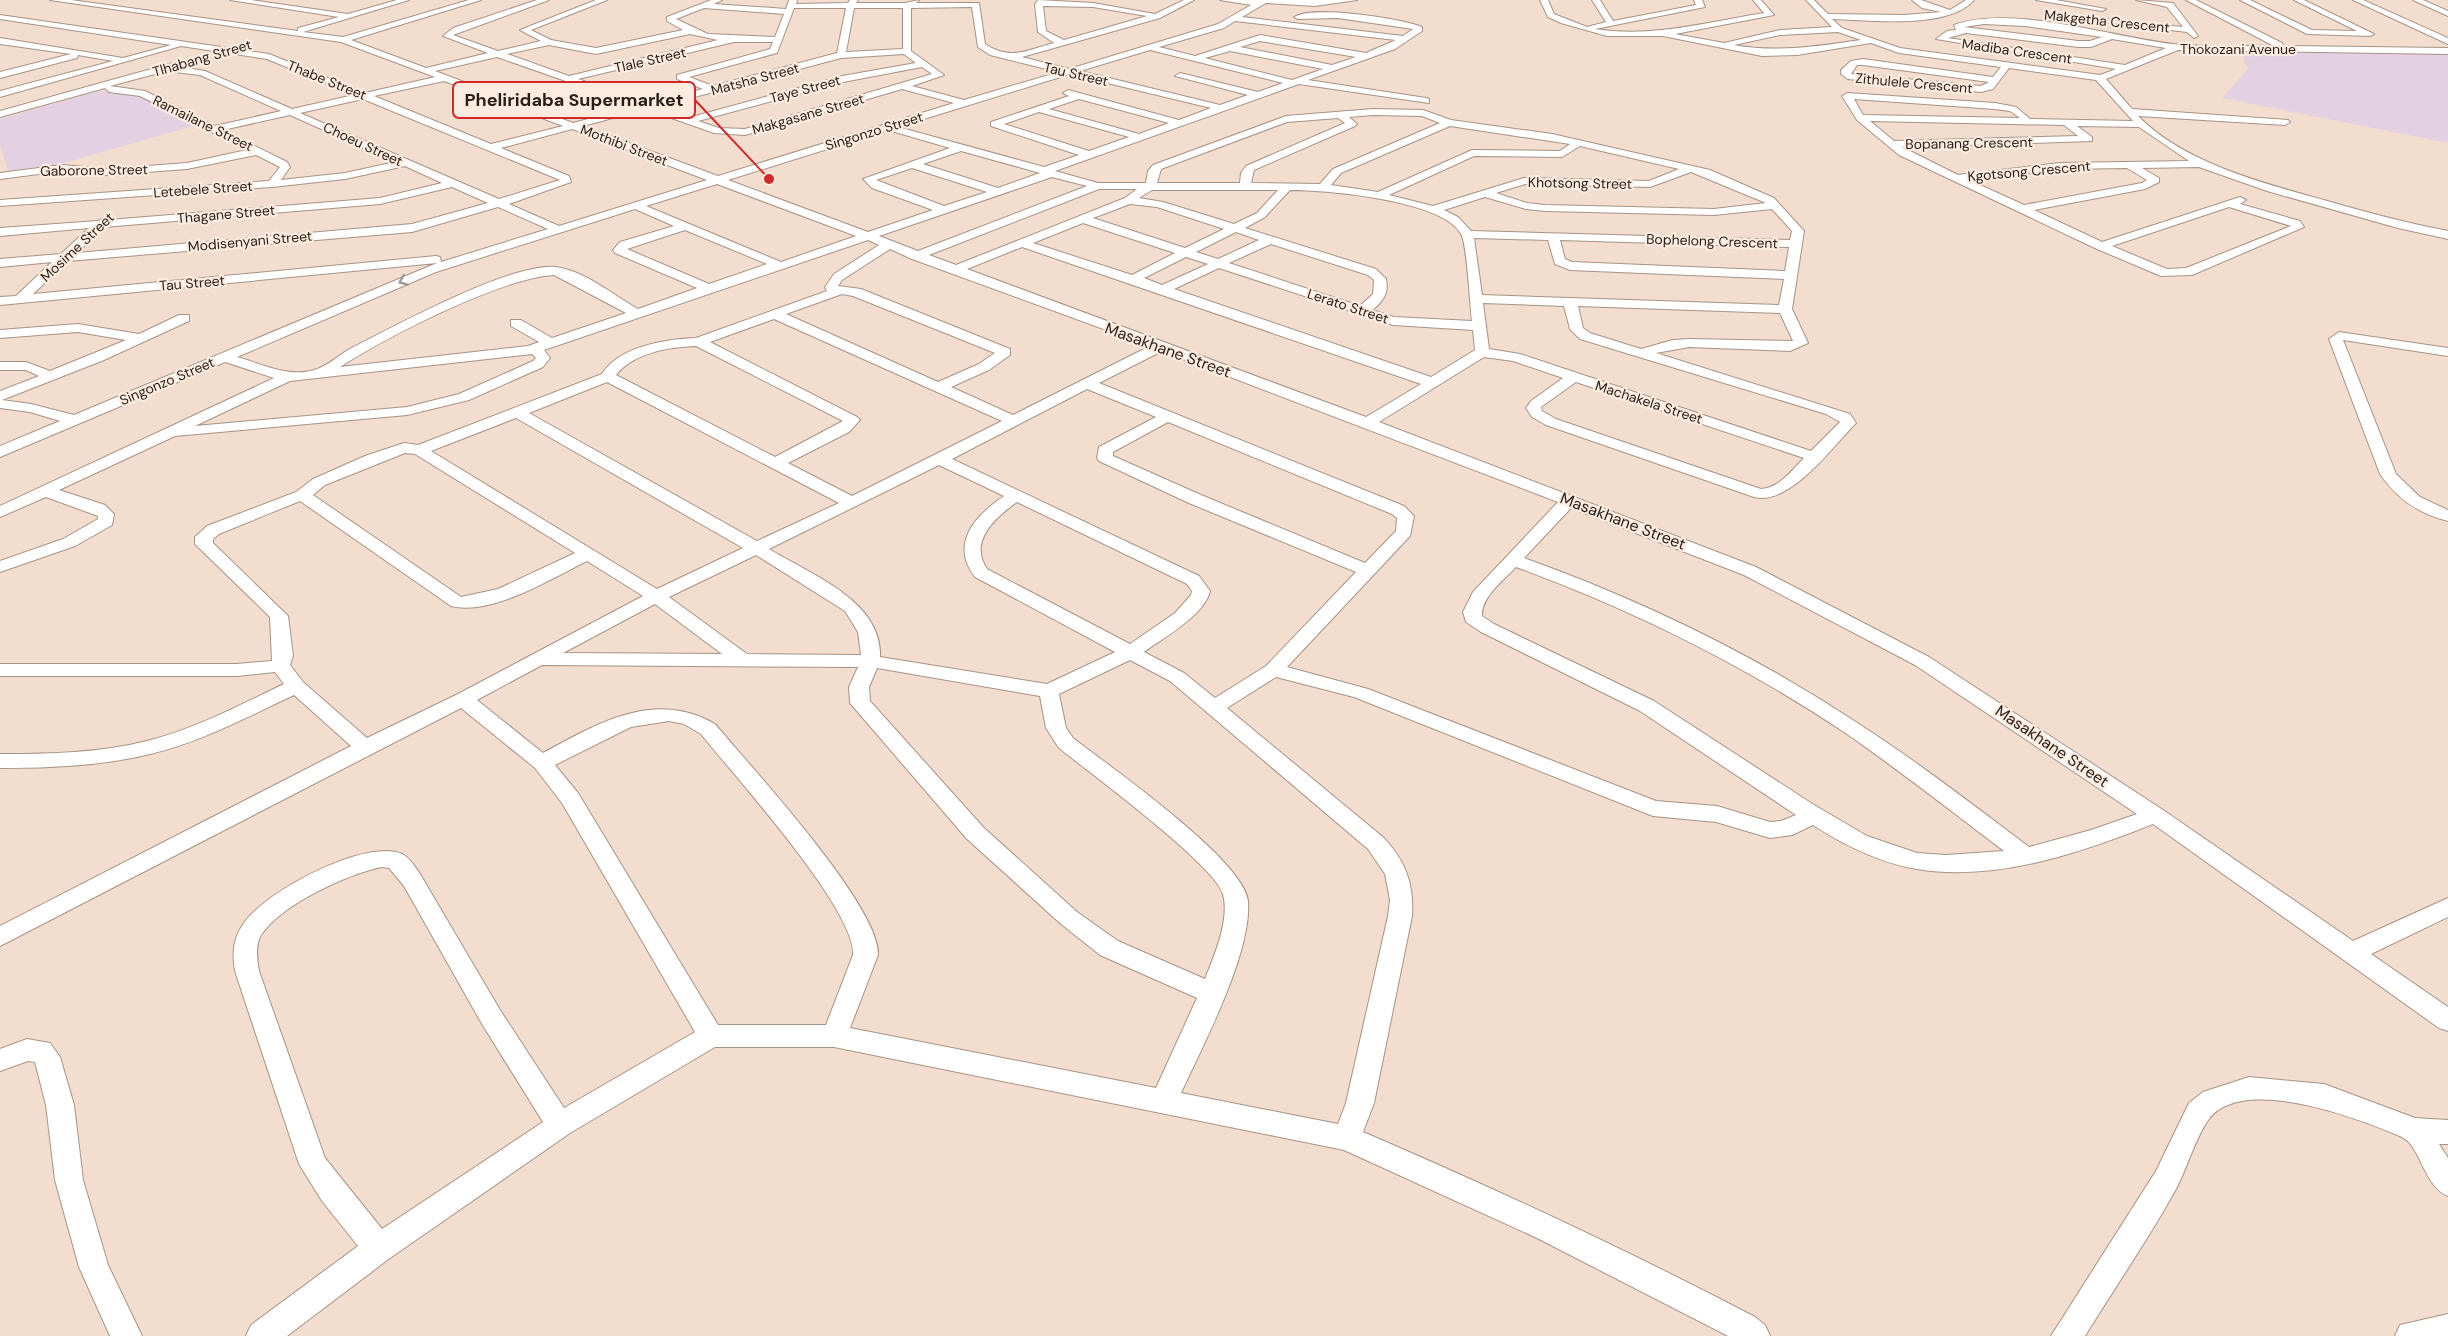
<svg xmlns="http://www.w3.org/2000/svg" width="2448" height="1336" viewBox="0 0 2448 1336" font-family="'DM Sans',sans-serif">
  <rect width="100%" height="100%" fill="#f2ddce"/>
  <!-- education -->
  <g fill="#e3d1e3">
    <polygon points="2240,50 2448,53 2448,143 2222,98 2248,69"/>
    <polygon points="99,91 138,95 197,125 60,164 8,171 0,145 0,119"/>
  </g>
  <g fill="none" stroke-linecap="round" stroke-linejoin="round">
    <defs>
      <g id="minor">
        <path d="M50,0h21l227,31v-3l41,-11 -109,-17h21l97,14 49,-14h12l-106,32 40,5 126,-37h12l-130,40 75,28 62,-15 -45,-17 10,-8 84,-28h12l-96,35 45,16 43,-10 -21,-11 76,-30h11l-76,30 20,10 45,8 87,-18 -16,-9v-4l44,-17h11l-8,4 72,5 3,-9h8l-1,4 52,-1 2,-3h8l-2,3h49l14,-3 -3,3h63l6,41c26,17 42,6 69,-1l-16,-11 -3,-28 3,-4 55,3 62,11 29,-14h10l-34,18 -138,39 47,12 149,-45 33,-19 -31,-5h137l-42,6 -49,-3 -24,14 161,19 10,-7 -75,-11 -40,1 -4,-2c19,-12 106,1 128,10v4l-27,18 -87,31 118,18 3,1v4l-130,-19 -244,87 43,12h48l2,-12 5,-6 133,-49 87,-7 50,1 28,10 101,14 158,36 64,28 30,33 -12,78 16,34 -18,8 -101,-4 -33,6 194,61 6,9 -3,3c-22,23 -64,80 -99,71l-208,-72 -14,-8 -6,-9 5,-7 32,-23 -50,-17 -29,-4 -105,65 377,145 173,90 234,153 190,131 95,-43v19l-77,37 77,53v24l-9,-3 -286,-204c-73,29 -157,58 -236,45 -37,-6 -73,-24 -104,-44l-21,10 -22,3 -54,-16 -63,-6 -299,-119 -78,-20 -49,31 157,130c22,24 30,46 28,78l-38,187 -11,29c133,57 264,118 392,185l10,8 5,11h-42l-191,-98 -193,-88 -510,-103h-119l-145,86 -180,125 -103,78h-41l5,-11 107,-79 -36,-45 -23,-37 -64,-193c-3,-18 -2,-33 9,-48 21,-31 121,-85 158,-69 8,4 13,13 18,20l80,136 64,98 131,-76 -133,-229 -27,-35 -74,-60 -461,238v-20l351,-180 -57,-51c-47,22 -93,47 -144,59 -49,12 -100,14 -150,14v-14c49,0 100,-1 147,-13 48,-12 93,-36 137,-57l-9,-12 -38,4h-237v-12h237l35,-3 -2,-44 -75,-73v-7l12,-11 89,-34 17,-13 52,-23 39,-13 14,2 184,-71c17,-28 65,-35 94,-36l131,-47 -2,-4 9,-13 45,-29 -11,-5 -324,110 6,8 -7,9 -74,33 -62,15 -232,21 -116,54 46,15 9,9 -2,11 -37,21 -75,26v-11l63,-22 35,-20v-3l-52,-19 -46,20v-11l274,-128 -49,-16 -225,95v-11l60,-25 -30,-9 -30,-4v-17l39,-15 -13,-6h-26v-8h26l24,9 76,-31 -48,-8 -78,6v-8l78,-6 61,10 40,-19h10v6l-85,39 -102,40 29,4 43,11 363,-152 -437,42v-8l16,-1 36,-34 -52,5v-8l61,-5 28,-26 -89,8v-8l98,-7 6,-3 5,2 271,-22 62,-15 -37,-17 -60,13 -73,8 -272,19v-6l269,-19 11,-14 -24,-12 -69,14 -80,6 -45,-4 -62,8v-6l62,-8 45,4 80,-6 60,-13 -107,-54 -31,-4 -4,-4 -105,29v-6l180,-50 4,3 -5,3 26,4 87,38 62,-14 -87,-36 -86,-13 -181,51v-6l113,-30 -35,-6 -1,3 -77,20v-6l71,-18 -71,-10v-6l123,20 48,-13 -171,-26v-4l269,39 96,39 70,-16 -94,-35zM1043,6l50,1 54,9 -83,24 -18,-9zM972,7l6,40 12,8 69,17 -95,28 -52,-14 32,-11 -33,-24v-43zM704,8l80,6 -9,23 -67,-3 -32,-15zM794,8h52l-9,45 -124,33 -24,-9 88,-24zM854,8h49v41l-57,3zM1235,21l161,19 -30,13 -106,-18 -65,21 -36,-9 65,-19zM690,34l28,6 -149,36 -62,-22 42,-9 47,9zM1260,41l96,16 -24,8 -92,-18zM734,42h39l-3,7 -93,26v4l26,10 -56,14 -69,-24zM1150,50l133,33 -25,9 -78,-19 -5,3 73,19 -28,10 -140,-34zM1230,51l93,18 -31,11 -87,-22zM904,54l12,9 -74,13 -154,42 -31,-11 184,-49zM497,57l140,49 -64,17 -138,-52zM922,67l10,7 -187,55 -26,-1 -21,-7 145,-39zM166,71l34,4 81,36 -66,15 -70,-35 -35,-5zM1070,74l141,34 -32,12 -111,-30 -5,3 6,3 -78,26v4l88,29 -35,12 -146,-40zM444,81l119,45 -72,18 -117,-48zM902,89l52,14 -236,73 -135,-50 63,-17 68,24 31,2zM363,99l197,81 -61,19 -199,-86zM1079,99l90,24 -30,11 -90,-25zM1039,112l90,25 -40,14 -85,-27zM290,115l105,47 -50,11 -64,7 9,-13 -3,-5 -64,-32zM1373,115l49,1 18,7 -107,46 -13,15 -69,-1 3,-13 101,-44 2,-2 -8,-7zM1338,118l7,5 -99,43 -5,7 -1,10h-83l4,-14 126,-47zM1450,126l120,18 -10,7 -88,-1 -94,42 -47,-7 10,-12zM572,129l135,51 -148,46 -50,-22 62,-22 -2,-6 -68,-28zM888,130l62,18 -87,31 9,9 61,22 -65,22 -140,-52zM1580,146l99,23 -30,12 -125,-3 -91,28 -44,-11 85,-39 88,1zM961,151l79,22 -42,15 -75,-24zM912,168l75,24 -43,14 -68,-26zM1691,172l75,31 -52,6 -169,-4 -18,-2 -31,-10 29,-9 125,3zM1052,177l35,9 -169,65 -39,-15zM717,184l139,52 -75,26 -135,-56zM452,187l36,16 -76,21 -335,29 27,-26 276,-23zM1099,189h38l-12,9 -169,67 -27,-10zM1152,190h126l-21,23 -23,11 -71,-22 -24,-4zM1290,190c36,0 153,10 171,44 6,9 9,72 11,87l-78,-4 -22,-7c11,-8 17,-17 14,-31l-10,-10 -131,-41 20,-11zM1485,197l41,12 19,2 169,4 58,-6 20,22 -2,9 -319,-9 -13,-14 -14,-7zM1130,204l27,3 67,22 -39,19 -92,-30zM498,207l50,22 -107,33 -1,-5 -4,-1 -403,38 35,-33 344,-29zM635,209l39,17 -54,16 -7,8 2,3 82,35 -59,21c-25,-14 -53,-38 -82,-42 -44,-5 -165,61 -208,83 -10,6 -21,16 -31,19 -26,10 -55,-5 -80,-12l199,-85zM1083,223l92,30 -43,22 -99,-32zM685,230l82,34 -58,20 -82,-35zM1236,232l23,8 -41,19 -22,-7zM1474,238l74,2 7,24 15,6 214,9 -5,26 -297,-10zM1560,240l229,7 -4,24 -213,-9 -7,-3zM1271,244l97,31 6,5 -1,14 -13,12 -131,-43zM1022,247l399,137 -55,33 -399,-148zM890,249l22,10 238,87 -137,69 -62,-28 38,-17 21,-15v-6l-149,-60 -23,-3 4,-6zM1186,257l22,7 -46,21 -18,-7zM1219,268l174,57 80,5 2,20 -44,27 -257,-88zM554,275l72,38 -74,25 -31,-18h-10v6l28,16 -11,4 -188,21c46,-30 161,-89 214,-92zM842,294l11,2 142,57 -16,11 -41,18 -152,-68zM1483,303l81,3 6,23 10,10 246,75 14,8 -29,29 -291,-97 -31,-5zM1578,306l202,7 13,28 -104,-2 -16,1 -32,9 -51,-16 -7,-5zM774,319l228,102 -150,75 -64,-33 61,-31 11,-12 -3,-3 -147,-75zM696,346l147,75 -68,36 -159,-82c17,-22 53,-28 80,-29zM1162,351l396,151 -85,90 -10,20 3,10 15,10 159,79 156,104 -15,6 -11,1 -53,-16 -61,-5 -288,-112 -81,-22 123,-131 4,-20 -10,-10 -305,-123zM532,354l4,4 -3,3 -74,33 -52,13 -212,19 95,-45zM607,382l232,121 -82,38 -228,-128zM1576,382l228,76c-12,12 -25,30 -43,31l-205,-70 -14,-8 -1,-4zM1087,389l69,28 -57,30 -2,11 2,3 90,42 167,69 -90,94 -51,32 -31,-25 -40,-21c19,-14 61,-37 66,-61l-11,-15 -247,-117zM516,418l227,130 -86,41 -226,-138zM1168,422l224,92 5,4 -1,13 -31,32 -164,-68 -88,-39v-4zM405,453l10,1 160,99 -77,36 -37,8 -148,-102 12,-10zM939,465l65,31c-28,19 -55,47 -29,81l140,75 -68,32 -167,-27c3,-56 -70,-83 -111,-108zM300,501l151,105c41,10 99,-27 136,-45l56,35 -187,99 -89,43 -64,-56 -13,-17 3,-9 -5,-40 -75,-73v-4l6,-5zM1017,502l170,82 5,7 -1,4 -16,18 -45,31 -143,-75c-19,-28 9,-52 30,-67zM1571,508l173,67 171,90 222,149 -46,16 -62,17c-56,-42 -111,-85 -170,-123 -104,-69 -218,-124 -335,-166zM756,555l89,56 13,21 3,23 -114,-1 -78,-57zM1516,567c115,42 226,97 328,165 55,38 107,79 160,119l-58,4 -29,-2 -50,-17 -53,-31 -160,-104 -160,-77 -12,-8c-1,-19 22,-36 34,-49zM655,604l67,50 -159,-1zM1130,660l40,21 198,168 17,25 5,26 -2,16 -42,187 -8,21 -157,-31c22,-48 71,-140 67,-192 -4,-41 -139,-135 -175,-163l-7,-10 -7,-34zM542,665l316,2 -9,20 1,16 117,136 94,85 39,31 97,43 -41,90 -306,-60 28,-73c3,-48 -128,-189 -163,-231 -60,-35 -117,-1 -172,29l-66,-53zM877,668l163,28 6,32 13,20c31,25 155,116 164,146 7,26 -9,62 -18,85l-87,-38 -41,-29 -94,-85 -113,-126 -1,-14zM669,721l15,3 17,10c31,39 156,177 152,221l-27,70h-108l-140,-232 -23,-28 76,-38zM381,867l8,1 15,18 78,138 61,98 -161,107 -57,-71 -66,-187c-2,-11 -4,-26 2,-36 21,-31 85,-60 120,-68z"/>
        <path d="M1540,0h8l6,14 33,13 19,-5 -14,-22h8l13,21 83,-16 -2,-5h8l3,7 -110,22c57,9 113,-7 169,-16l-11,-13h8l13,15 -99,19 49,9 56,-13 52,-3 -26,-27h8l14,14 76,1 37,-3 -19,-4 -10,-8h9l29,10 16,-10h8c-27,30 -104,20 -142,19l10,9 58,20 200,27 16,-6 -180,-30 11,-8 9,-1 -2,-5c57,-21 158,12 219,19 33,4 68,1 101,2l-88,-46h10l86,43 1,3 165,2v6l-270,-4 -72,29 26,30 156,11 2,2 -5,3 -147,-9c46,47 124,67 186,84 41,12 82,23 124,31v8l-50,-11 -131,-37 -68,-24 -57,1 17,10v4l-14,7 -111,21 68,32 138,-45 6,3 -6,4 60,17 4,6 -112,48 -31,1 -64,-27 -198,-94 -42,-35 -15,-24 5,-3 148,10 21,4 14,12 103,2 -37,-41 -87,-12 -16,21 -12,3 -133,-13 -7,-5v-4l10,-9 12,-2 130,18 8,-10 -102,-14 -28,-10 -74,12 -35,1 -99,-20h-56l-46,-13 -13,-6zM1984,24l41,2 77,11 -12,4h-12l-114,-14zM1838,32l23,8c-43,6 -83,13 -127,5l46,-10zM1966,33l112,14h13l21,-8 54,9 -41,17 -177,-27zM1857,65h6l126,17 -8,4 -130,-12zM1854,99l141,10 15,2 10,7 -157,-3zM1870,121l194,4 14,11 -184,5zM2077,126l62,1 50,34 -129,2 -102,12 -56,-28 190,-6v-4zM2127,168l20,12 -5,3 -118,22 -55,-25 91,-11zM2229,207l62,19 -105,42 -19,1 -55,-23z"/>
        <polygon points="2036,0 2056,0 2106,9 2102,11"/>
        <polygon points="2136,0 2173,3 2198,36 2194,38 2187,32 2079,19 2083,17 2183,27 2167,7"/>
        <polygon points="2240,0 2250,0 2312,30 2357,31 2294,0 2304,0 2374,34 2370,36 2307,34"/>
        <polygon points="2353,0 2363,0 2448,38 2448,44"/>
        <polygon points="2413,0 2423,0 2448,11 2448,16"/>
        <path d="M2339,332l109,16v8l-105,-16 53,134 24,23 28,13v11c-29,-7 -51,-22 -68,-47l-51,-135z"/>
        <polygon points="27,1039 50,1043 60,1057 74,1105 83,1180 108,1265 142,1336 110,1336 79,1267 55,1180 46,1105 35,1062 28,1061 0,1071 0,1049"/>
        <path d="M2249,1077l75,7 91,34 33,2v24h-9l9,14v38c-24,-9 -28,-51 -46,-59 -42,-18 -159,-63 -193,-18 -14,19 -22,50 -33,70 -28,51 -61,98 -91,147h-34l105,-165 33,-68 14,-11z"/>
        <polygon points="2448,1314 2448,1336 2395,1336 2400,1325"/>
      </g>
    </defs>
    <!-- minor casing -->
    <use href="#minor" stroke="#a79385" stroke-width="2"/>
    <!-- minor -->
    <use href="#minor" fill="#fff" fill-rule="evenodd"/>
  </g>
  <!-- one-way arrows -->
  <defs><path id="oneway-chevron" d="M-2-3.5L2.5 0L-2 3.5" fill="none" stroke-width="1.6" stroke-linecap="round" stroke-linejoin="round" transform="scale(1.5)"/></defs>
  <use stroke="#9d9a98" href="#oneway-chevron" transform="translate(403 281) rotate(157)"/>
  <g text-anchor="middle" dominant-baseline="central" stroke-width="4.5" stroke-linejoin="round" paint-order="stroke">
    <!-- far-street labels -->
    <g font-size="14" fill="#261e19" stroke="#fcebdf">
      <text transform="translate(2107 21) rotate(6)">Makgetha Crescent</text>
      <text x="2238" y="49">Thokozani Avenue</text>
      <text transform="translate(2017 51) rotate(8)">Madiba Crescent</text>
      <text transform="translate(202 58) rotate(-16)">Tlhabang Street</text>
      <text transform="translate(650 60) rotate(-13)">Tlale Street</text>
      <text transform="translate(1076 74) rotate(13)">Tau Street</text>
      <text transform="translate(755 79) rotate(-15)">Matsha Street</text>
      <text transform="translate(327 80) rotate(22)">Thabe Street</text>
      <text transform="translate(1914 83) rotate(5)">Zithulele Crescent</text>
      <text transform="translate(805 89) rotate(-15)">Taye Street</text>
      <text transform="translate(808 114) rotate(-16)">Makgasane Street</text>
      <text transform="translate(203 123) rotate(26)">Ramailane Street</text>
      <text transform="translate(874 131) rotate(-17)">Singonzo Street</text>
      <text transform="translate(1969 143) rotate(-1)">Bopanang Crescent</text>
      <text transform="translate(363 144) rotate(25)">Choeu Street</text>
      <text transform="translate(624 145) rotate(21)">Mothibi Street</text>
      <text transform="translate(94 170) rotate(-1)">Gaborone Street</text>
      <text transform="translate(2029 171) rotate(-5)">Kgotsong Crescent</text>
      <text transform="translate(1580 183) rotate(1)">Khotsong Street</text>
      <text transform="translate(203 189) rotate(-4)">Letebele Street</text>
      <text transform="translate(226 214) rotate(-5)">Thagane Street</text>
      <text transform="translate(250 241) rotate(-5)">Modisenyani Street</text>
      <text transform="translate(1712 241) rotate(2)">Bophelong Crescent</text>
      <text transform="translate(77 247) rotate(-43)">Mosime Street</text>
      <text transform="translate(192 283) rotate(-5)">Tau Street</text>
      <text transform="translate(1348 306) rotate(18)">Lerato Street</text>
      <text transform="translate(167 381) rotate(-23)">Singonzo Street</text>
      <text transform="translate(1649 402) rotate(18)">Machakela Street</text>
    </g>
    <!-- street labels -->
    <g font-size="16" fill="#261e19" stroke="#fcebdf">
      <text transform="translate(1168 350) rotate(20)">Masakhane Street</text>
      <text transform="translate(1623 521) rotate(21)">Masakhane Street</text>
      <text transform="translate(2052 746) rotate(34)">Masakhane Street</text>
    </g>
  </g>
  <!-- callouts -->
  <path fill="none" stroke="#d62828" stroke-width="2" d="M769 179L695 100"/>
  <circle fill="#d62828" stroke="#fcebdf" stroke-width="2" cx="769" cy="179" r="6"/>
  <rect fill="#fcebdf" stroke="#d62828" stroke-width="2" x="453" y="82" width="242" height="36" rx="6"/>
  <g font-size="18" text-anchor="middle" font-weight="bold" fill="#261e19">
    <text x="574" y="106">Pheliridaba Supermarket</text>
  </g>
</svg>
